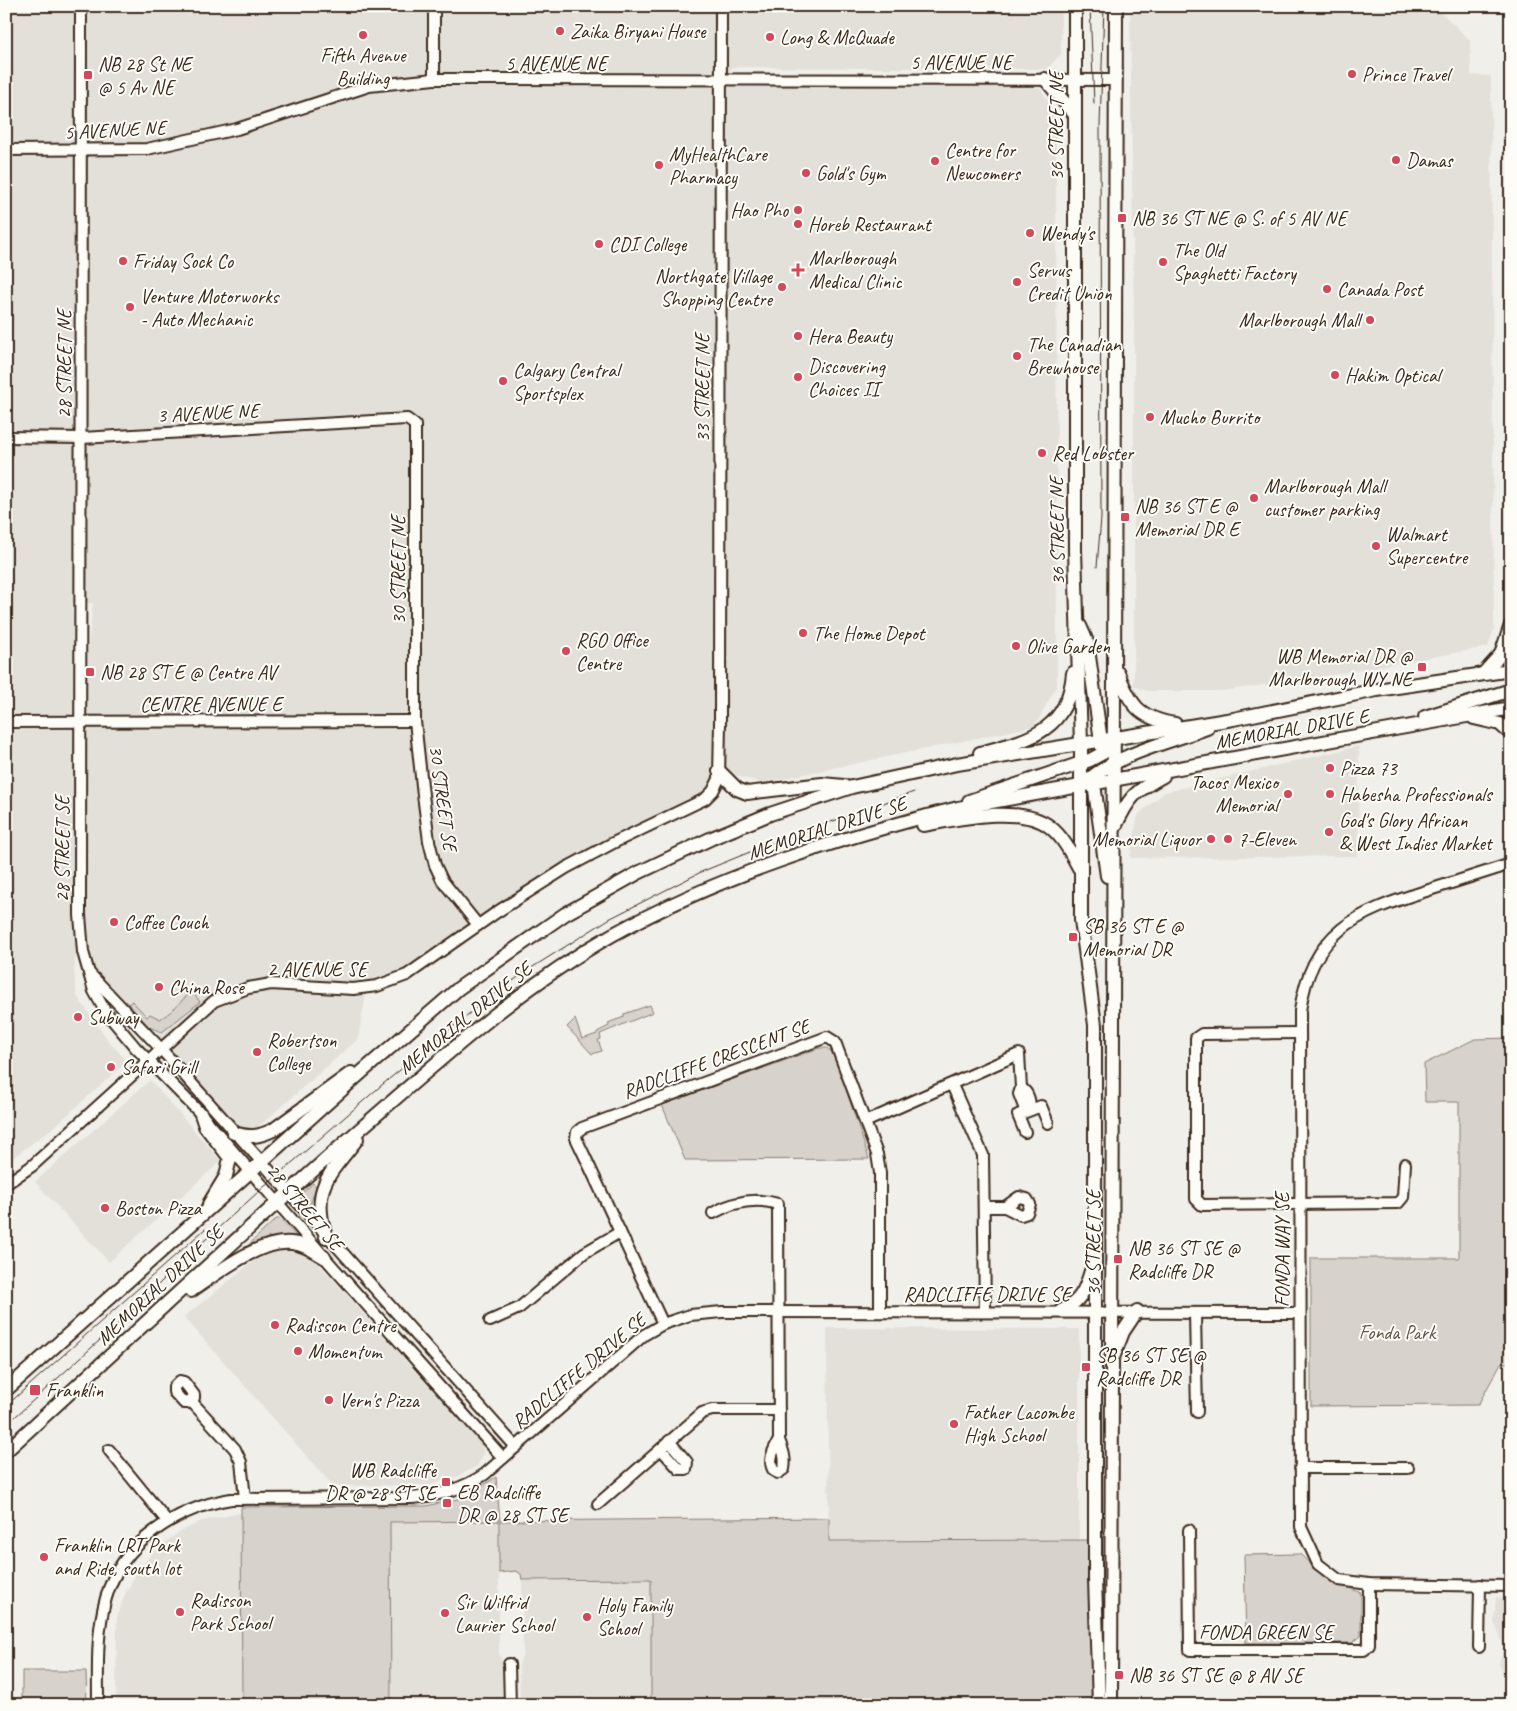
<svg xmlns="http://www.w3.org/2000/svg" width="1517" height="1711" viewBox="0 0 1517 1711" font-family="Caveat,sans-serif">
  <rect width="100%" height="100%" fill="#f1efea"/>
  <filter id="ink" filterUnits="userSpaceOnUse"><feTurbulence type="fractalNoise" baseFrequency=".02" numOctaves="2"/><feDisplacementMap in="SourceGraphic" scale="10" xChannelSelector="R" yChannelSelector="G"/><feConvolveMatrix kernelMatrix="1 2 1 2 8 2 1 2 1" color-interpolation-filters="sRGB"/></filter>
  <g filter="url(#ink)">
    <!-- built -->
    <g fill="#e3e0da" fill-rule="evenodd">
      <path d="M6,6h1055v48l-14,15 -314,-2 -11,13 318,8 16,27 1,570 -22,41 -273,57 -42,-12 -7,20 -100,52 -190,123 -56,22 -9,51 -111,98 -13,-4 -144,-159 -10,-53 -6,50 3,25 31,44 16,18v6l-70,63 -48,36zM72,603h21l-12,114h-1z"/>
      <polygon points="1130,6 1434,6 1470,40 1471,75 1491,76 1494,629 1488,647 1314,678 1222,691 1148,691 1134,686 1134,330"/>
      <polygon points="1359,746 1358,856 1130,858 1138,815 1165,792"/>
      <polygon points="150,1080 221,1161 109,1262 35,1182"/>
      <polygon points="289,1248 310,1254 482,1445 484,1454 477,1466 457,1477 430,1485 333,1486 184,1317 260,1256"/>
      <polygon points="827,1328 1079,1329 1079,1540 829,1541"/>
      <polygon points="241,1513 242,1705 116,1705 117,1618 125,1594 137,1572 153,1552 175,1535 201,1521"/>
      <polygon points="499,1521 499,1653 502,1663 502,1705 391,1705 390,1522"/>
      <polygon points="651,1579 651,1705 520,1705 519,1664 523,1654 522,1580"/>
      <polygon points="1496,1597 1511,1599 1511,1691 1499,1664 1504,1646 1494,1622"/>
    </g>
    <!-- green -->
    <g fill="#d7d2cc" stroke="#897e75">
      <polygon points="192,991 200,1002 162,1032 149,1027 128,1004 132,1001 147,1017 150,1014 160,1019 169,1013"/>
      <polygon points="650,1005 653,1012 600,1034 601,1039 598,1040 602,1051 592,1054 567,1027 575,1019 582,1039 597,1034 597,1032 609,1026 608,1023 624,1017 624,1014"/>
      <polygon points="1511,1038 1511,1363 1501,1363 1478,1405 1311,1406 1311,1258 1459,1258 1459,1102 1425,1102 1424,1064 1475,1039"/>
      <polygon points="819,1048 827,1048 835,1055 869,1159 685,1160 662,1105"/>
      <polygon points="313,1183 316,1186 310,1206 299,1196"/>
      <polygon points="276,1219 280,1219 297,1237 243,1250"/>
      <polygon points="496,1477 500,1521 829,1518 829,1541 1090,1540 1092,1705 651,1705 651,1579 522,1580 521,1574 516,1571 499,1573 499,1521 390,1522 391,1705 242,1705 241,1507 426,1506 463,1498"/>
      <polygon points="1300,1554 1325,1578 1361,1593 1361,1636 1352,1643 1246,1643 1244,1555"/>
      <polygon points="22,1671 86,1671 87,1705 22,1705"/>
    </g>
    <g fill="none" stroke-linecap="round" stroke-linejoin="round">
      <defs>
        <g id="minor">
          <polyline points="81,6 80,915 83,952 94,991 105,1011 136,1048 201,1114 333,1267 503,1458"/>
          <polyline points="434,6 434,79"/>
          <polyline points="6,150 147,149 237,129 369,86 434,79 1116,80"/>
          <polyline points="6,437 82,438 407,419 415,425 415,721 423,795 429,841 435,865 442,880 478,925"/>
          <polyline points="6,722 415,721"/>
          <path d="M1511,864c-28,9 -56,18 -85,27 -68,21 -115,40 -126,120l1,516 17,37 21,16 30,4 142,2"/>
          <polyline points="90,974 161,1049 516,1447"/>
          <polyline points="1300,1033 1202,1034 1196,1038 1196,1199 1202,1205 1398,1203 1403,1197 1405,1164"/>
          <polyline points="952,1085 983,1155 985,1311"/>
          <path d="M1021,1088c8,5 9,13 9,22"/>
          <polyline points="865,1122 1019,1054 1021,1088 1019,1094 1024,1107 1029,1108"/>
          <polyline points="1025,1132 1018,1115 1041,1106 1048,1123"/>
          <polyline points="6,1184 32,1166 214,1001 248,988 271,984 353,989 377,986 407,975 497,912 566,868 613,843 705,799 713,791 719,779 720,723 721,6"/>
          <polyline points="984,1207 1005,1207 1021,1215 1027,1213 1030,1204 1027,1199 1019,1197 1005,1207"/>
          <path d="M713,1213c20,-11 42,-16 65,-9l1,236c4,10 7,18 5,29l-6,4 -4,-2c-7,-10 0,-22 5,-31"/>
          <polyline points="1195,1314 1197,1412"/>
          <polyline points="490,1321 519,1308 584,1253 620,1232"/>
          <polyline points="663,1324 586,1159 576,1138 577,1132 582,1128 827,1037 835,1042 877,1154 880,1173 880,1311"/>
          <polygon points="180,1381 184,1382 194,1395 194,1398 188,1403 184,1403 174,1392 174,1387"/>
          <polyline points="191,1401 235,1449 241,1462 245,1498"/>
          <polyline points="661,1449 679,1469 686,1469 687,1462 669,1441"/>
          <polyline points="109,1450 167,1521"/>
          <polyline points="1300,1468 1408,1468"/>
          <polyline points="598,1504 702,1413 712,1410 779,1410"/>
          <polyline points="1189,1530 1190,1650 1364,1650 1369,1645 1369,1584"/>
          <polyline points="1479,1647 1480,1585"/>
          <polyline points="509,1664 510,1705"/>
          <path d="M98,1705c0,-36 -2,-72 8,-107 15,-55 71,-90 125,-99l181,-1c27,-2 51,-9 73,-24l159,-139 19,-11 27,-9 32,-3 578,1"/>
        </g>
        <g id="major">
          <polyline points="1075,6 1075,550 1081,744 1081,920 1095,1025 1095,1579 1099,1705"/>
          <polyline points="1045,79 1075,115"/>
          <polyline points="1080,626 1087,642 1102,748"/>
          <path d="M1118,673c13,33 21,45 57,51"/>
          <polyline points="1483,674 1501,654 1511,625"/>
          <polyline points="1425,717 1511,690"/>
          <polyline points="1474,718 1500,724 1511,734"/>
          <path d="M980,753c48,-13 88,-21 93,-80"/>
          <polyline points="719,771 737,789 747,793 822,784 844,786"/>
          <polyline points="1093,777 1107,876"/>
          <path d="M1081,786c34,-32 83,-42 126,-58"/>
          <polyline points="969,801 1090,760 1103,753 1114,737"/>
          <path d="M923,825c34,-6 98,-21 127,2 13,10 21,26 29,41"/>
          <path d="M1115,827c14,-30 19,-35 48,-51"/>
          <polyline points="201,1114 205,1126 230,1158 226,1176 209,1204"/>
          <path d="M234,1133c16,5 24,4 39,-3l78,-57"/>
          <path d="M326,1237c-15,-49 2,-61 31,-98"/>
          <path d="M191,1291c26,-18 69,-52 101,-48 12,1 22,8 32,14"/>
          <path d="M1061,1311c19,-9 24,-20 30,-40"/>
          <polyline points="1114,1355 1123,1332 1137,1311"/>
          <polyline points="6,1390 363,1071 459,988 565,914 638,873 712,838 770,814 852,787 957,764 1233,719 1377,690 1511,670"/>
          <path d="M6,1451c120,-109 238,-221 360,-327 81,-70 153,-136 246,-189 108,-60 227,-97 346,-127l553,-100"/>
          <polyline points="1111,1705 1116,6"/>
        </g>
      </defs>
      <!-- minor casing -->
      <use href="#minor" stroke="#3b2a1e" stroke-width="14"/>
      <!-- major casing -->
      <use href="#major" stroke="#3b2a1e" stroke-width="16"/>
      <!-- minor -->
      <use href="#minor" stroke="#fdfcf7" stroke-width="10"/>
      <!-- major -->
      <use href="#major" stroke="#fdfcf7" stroke-width="12"/>
      <!-- tram -->
      <g stroke="#3b2a1e" stroke-width="1">
        <polyline points="1090,6 1094,104"/>
        <polyline points="1097,567 1101,518 1100,126 1104,6"/>
        <polyline points="6,1406 205,1229"/>
        <polyline points="6,1425 131,1312 184,1259 257,1193 383,1084 476,1008 525,972 609,919 701,872 767,845 914,792"/>
      </g>
    </g>
  </g>
  <!-- markers -->
  <g fill="#d1495b" stroke="#fdfcf7" stroke-width="2">
    <circle cx="560" cy="31" r="5"/>
    <circle cx="363" cy="35" r="5"/>
    <circle cx="770" cy="37" r="5"/>
    <circle cx="1352" cy="74" r="5"/>
    <rect x="83" y="70" width="10" height="10" rx="2.5"/>
    <circle cx="1396" cy="160" r="5"/>
    <circle cx="935" cy="161" r="5"/>
    <circle cx="659" cy="165" r="5"/>
    <circle cx="806" cy="173" r="5"/>
    <circle cx="798" cy="210" r="5"/>
    <rect x="1117" y="213" width="10" height="10" rx="2.5"/>
    <circle cx="798" cy="224" r="5"/>
    <circle cx="1030" cy="233" r="5"/>
    <circle cx="599" cy="244" r="5"/>
    <circle cx="123" cy="261" r="5"/>
    <circle cx="1163" cy="262" r="5"/>
    <path d="M795.5 262.5h5v5h5v5h-5v5h-5v-5h-5v-5h5z"/>
    <circle cx="1017" cy="282" r="5"/>
    <circle cx="782" cy="287" r="5"/>
    <circle cx="1327" cy="289" r="5"/>
    <circle cx="130" cy="307" r="5"/>
    <circle cx="1370" cy="320" r="5"/>
    <circle cx="798" cy="336" r="5"/>
    <circle cx="1017" cy="356" r="5"/>
    <circle cx="1335" cy="375" r="5"/>
    <circle cx="798" cy="377" r="5"/>
    <circle cx="503" cy="381" r="5"/>
    <circle cx="1150" cy="417" r="5"/>
    <circle cx="1042" cy="453" r="5"/>
    <circle cx="1254" cy="498" r="5"/>
    <rect x="1120" y="512" width="10" height="10" rx="2.5"/>
    <circle cx="1376" cy="546" r="5"/>
    <circle cx="803" cy="633" r="5"/>
    <circle cx="1016" cy="646" r="5"/>
    <circle cx="566" cy="651" r="5"/>
    <rect x="1417" y="662" width="10" height="10" rx="2.5"/>
    <rect x="85" y="667" width="10" height="10" rx="2.5"/>
    <circle cx="1330" cy="768" r="5"/>
    <circle cx="1288" cy="794" r="5"/>
    <circle cx="1330" cy="794" r="5"/>
    <circle cx="1329" cy="832" r="5"/>
    <circle cx="1211" cy="839" r="5"/>
    <circle cx="1228" cy="839" r="5"/>
    <circle cx="114" cy="922" r="5"/>
    <rect x="1068" y="932" width="10" height="10" rx="2.5"/>
    <circle cx="159" cy="987" r="5"/>
    <circle cx="78" cy="1017" r="5"/>
    <circle cx="257" cy="1052" r="5"/>
    <circle cx="111" cy="1067" r="5"/>
    <circle cx="105" cy="1208" r="5"/>
    <rect x="1113" y="1254" width="10" height="10" rx="2.5"/>
    <circle cx="275" cy="1325" r="5"/>
    <circle cx="298" cy="1351" r="5"/>
    <rect x="1081" y="1362" width="10" height="10" rx="2.5"/>
    <rect x="29" y="1384" width="12" height="12" rx="2.5"/>
    <circle cx="329" cy="1400" r="5"/>
    <circle cx="954" cy="1424" r="5"/>
    <rect x="441" y="1477" width="10" height="10" rx="2.5"/>
    <rect x="442" y="1498" width="10" height="10" rx="2.5"/>
    <circle cx="44" cy="1557" r="5"/>
    <circle cx="180" cy="1612" r="5"/>
    <circle cx="445" cy="1613" r="5"/>
    <circle cx="587" cy="1617" r="5"/>
    <rect x="1114" y="1670" width="10" height="10" rx="2.5"/>
  </g>
  <g text-anchor="middle" dominant-baseline="central" stroke-width="4" stroke-linejoin="round" paint-order="stroke">
    <!-- poi labels -->
    <g font-size="20" fill="#3b2a1e" stroke="#fdfcf7" text-anchor="start">
      <text x="570" y="31">Zaika Biryani House</text>
      <text x="780" y="37">Long &amp; McQuade</text>
      <text x="363" y="55" text-anchor="middle">Fifth Avenue<tspan x="363" dy="23">Building</tspan></text>
      <text x="98" y="64">NB 28 St NE<tspan x="98" dy="23">@ 5 Av NE</tspan></text>
      <text x="1362" y="74">Prince Travel</text>
      <text x="945" y="150">Centre for<tspan x="945" dy="23">Newcomers</tspan></text>
      <text x="669" y="154">MyHealthCare<tspan x="669" dy="23">Pharmacy</tspan></text>
      <text x="1406" y="160">Damas</text>
      <text x="816" y="173">Gold's Gym</text>
      <text x="788" y="210" text-anchor="end">Hao Pho</text>
      <text x="1132" y="218">NB 36 ST NE @ S. of 5 AV NE</text>
      <text x="808" y="224">Horeb Restaurant</text>
      <text x="1040" y="233">Wendy's</text>
      <text x="609" y="244">CDI College</text>
      <text x="1173" y="250">The Old<tspan x="1173" dy="23">Spaghetti Factory</tspan></text>
      <text x="809" y="258">Marlborough<tspan x="809" dy="23">Medical Clinic</tspan></text>
      <text x="133" y="261">Friday Sock Co</text>
      <text x="1027" y="270">Servus<tspan x="1027" dy="23">Credit Union</tspan></text>
      <text x="772" y="276" text-anchor="end">Northgate Village<tspan x="772" dy="23">Shopping Centre</tspan></text>
      <text x="1337" y="289">Canada Post</text>
      <text x="140" y="296">Venture Motorworks<tspan x="140" dy="23">- Auto Mechanic</tspan></text>
      <text x="1360" y="320" text-anchor="end">Marlborough Mall</text>
      <text x="808" y="336">Hera Beauty</text>
      <text x="1027" y="344">The Canadian<tspan x="1027" dy="23">Brewhouse</tspan></text>
      <text x="808" y="366">Discovering<tspan x="808" dy="23">Choices II</tspan></text>
      <text x="513" y="370">Calgary Central<tspan x="513" dy="23">Sportsplex</tspan></text>
      <text x="1345" y="375">Hakim Optical</text>
      <text x="1160" y="417">Mucho Burrito</text>
      <text x="1052" y="453">Red Lobster</text>
      <text x="1264" y="486">Marlborough Mall<tspan x="1264" dy="23">customer parking</tspan></text>
      <text x="1135" y="506">NB 36 ST E @<tspan x="1135" dy="23">Memorial DR E</tspan></text>
      <text x="1386" y="534">Walmart<tspan x="1386" dy="23">Supercentre</tspan></text>
      <text x="813" y="633">The Home Depot</text>
      <text x="576" y="640">RGO Office<tspan x="576" dy="23">Centre</tspan></text>
      <text x="1026" y="646">Olive Garden</text>
      <text x="1412" y="656" text-anchor="end">WB Memorial DR @<tspan x="1412" dy="23">Marlborough WY NE</tspan></text>
      <text x="100" y="672">NB 28 ST E @ Centre AV</text>
      <text x="1340" y="768">Pizza 73</text>
      <text x="1278" y="782" text-anchor="end">Tacos Mexico<tspan x="1278" dy="23">Memorial</tspan></text>
      <text x="1340" y="794">Habesha Professionals</text>
      <text x="1339" y="820">God's Glory African<tspan x="1339" dy="23">&amp; West Indies Market</tspan></text>
      <text x="1201" y="839" text-anchor="end">Memorial Liquor</text>
      <text x="1238" y="839">7-Eleven</text>
      <text x="124" y="922">Coffee Couch</text>
      <text x="1083" y="926">SB 36 ST E @<tspan x="1083" dy="23">Memorial DR</tspan></text>
      <text x="169" y="987">China Rose</text>
      <text x="88" y="1017">Subway</text>
      <text x="267" y="1040">Robertson<tspan x="267" dy="23">College</tspan></text>
      <text x="121" y="1067">Safari Grill</text>
      <text x="115" y="1208">Boston Pizza</text>
      <text x="1128" y="1248">NB 36 ST SE @<tspan x="1128" dy="23">Radcliffe DR</tspan></text>
      <text x="285" y="1325">Radisson Centre</text>
      <text x="308" y="1351">Momentum</text>
      <text x="1096" y="1355">SB 36 ST SE @<tspan x="1096" dy="23">Radcliffe DR</tspan></text>
      <text x="46" y="1390">Franklin</text>
      <text x="339" y="1400">Vern's Pizza</text>
      <text x="964" y="1412">Father Lacombe<tspan x="964" dy="23">High School</tspan></text>
      <text x="436" y="1470" text-anchor="end">WB Radcliffe<tspan x="436" dy="23">DR @ 28 ST SE</tspan></text>
      <text x="457" y="1492">EB Radcliffe<tspan x="457" dy="23">DR @ 28 ST SE</tspan></text>
      <text x="54" y="1545">Franklin LRT Park<tspan x="54" dy="23">and Ride, south lot</tspan></text>
      <text x="190" y="1600">Radisson<tspan x="190" dy="23">Park School</tspan></text>
      <text x="455" y="1602">Sir Wilfrid<tspan x="455" dy="23">Laurier School</tspan></text>
      <text x="597" y="1605">Holy Family<tspan x="597" dy="23">School</tspan></text>
      <text x="1129" y="1675">NB 36 ST SE @ 8 AV SE</text>
    </g>
    <!-- street labels -->
    <g font-size="20" fill="#3b2a1e" stroke="#fdfcf7">
      <text x="961" y="62">5 AVENUE NE</text>
      <text x="556" y="63">5 AVENUE NE</text>
      <text transform="translate(1056 126) rotate(-90)">36 STREET NE</text>
      <text transform="translate(115 130) rotate(-3)">5 AVENUE NE</text>
      <text transform="translate(64 364) rotate(-90)">28 STREET NE</text>
      <text transform="translate(702 388) rotate(-90)">33 STREET NE</text>
      <text transform="translate(208 413) rotate(-3)">3 AVENUE NE</text>
      <text transform="translate(1057 531) rotate(-91)">36 STREET NE</text>
      <text transform="translate(398 570) rotate(-90)">30 STREET NE</text>
      <text x="211" y="704">CENTRE AVENUE E</text>
      <text transform="translate(1292 729) rotate(-10)">MEMORIAL DRIVE E</text>
      <text transform="translate(443 798) rotate(82)">30 STREET SE</text>
      <text transform="translate(827 828) rotate(-18)">MEMORIAL DRIVE SE</text>
      <text transform="translate(62 849) rotate(-90)">28 STREET SE</text>
      <text x="317" y="969">2 AVENUE SE</text>
      <text transform="translate(465 1018) rotate(-39)">MEMORIAL DRIVE SE</text>
      <text transform="translate(716 1059) rotate(-20)">RADCLIFFE CRESCENT SE</text>
      <text transform="translate(305 1207) rotate(50)">28 STREET SE</text>
      <text transform="translate(1093 1243) rotate(-90)">36 STREET SE</text>
      <text transform="translate(1282 1250) rotate(-90)">FONDA WAY SE</text>
      <text transform="translate(160 1285) rotate(-43)">MEMORIAL DRIVE SE</text>
      <text x="987" y="1294">RADCLIFFE DRIVE SE</text>
      <text transform="translate(579 1371) rotate(-40)">RADCLIFFE DRIVE SE</text>
      <text x="1266" y="1632">FONDA GREEN SE</text>
    </g>
    <!-- park labels -->
    <g font-size="20" fill="#62544a" stroke="#fdfcf7">
      <text x="1397" y="1332">Fonda Park</text>
    </g>
  </g>
  <!-- margin -->
  <rect width="1517" height="1711" fill="none" stroke="#fdfcf7" stroke-width="25"/>
  <rect x="12" y="12" width="1492" height="1686" fill="none" stroke="#3b2a1e" stroke-width="2" filter="url(#ink)"/>
</svg>
